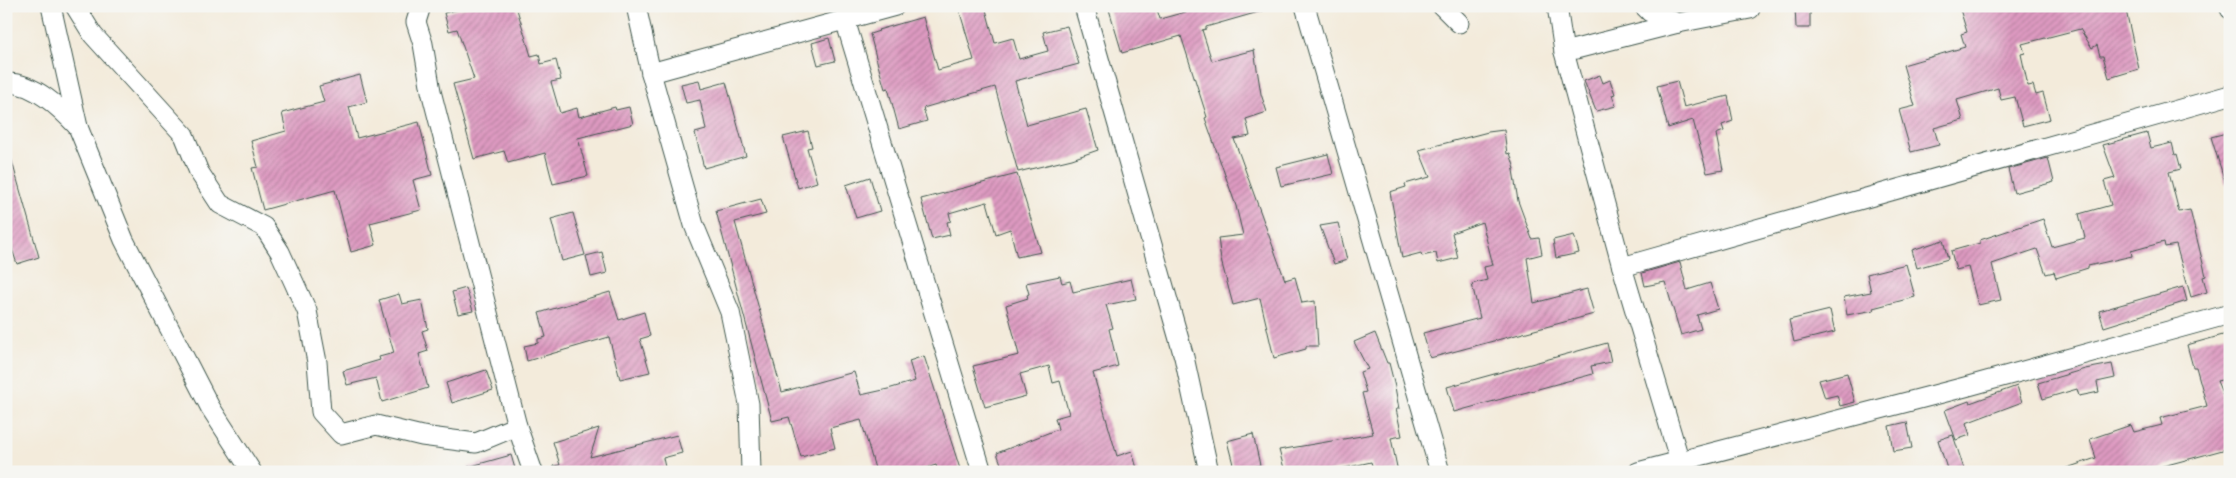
<svg xmlns="http://www.w3.org/2000/svg" width="2236" height="478" viewBox="0 0 2236 478" font-family="'IM FELL French Canon',serif">
  <defs>
    <pattern id="building-hatch" width="6" height="6" patternUnits="userSpaceOnUse" patternTransform="scale(1.25)"><rect width="6" height="6" fill="#de9ac1"/><path d="M-1 1l2-2M0 6l6-6M5 7l2-2" fill="none" stroke="#b37f9e"/></pattern>
  </defs>
  <rect width="100%" height="100%" fill="#f6f6f2"/>
  <filter id="ink" filterUnits="userSpaceOnUse"><feTurbulence type="fractalNoise" baseFrequency=".02" numOctaves="2"/><feDisplacementMap in="SourceGraphic" scale="10" xChannelSelector="R" yChannelSelector="G"/><feConvolveMatrix kernelMatrix="1 2 1 2 8 2 1 2 1" color-interpolation-filters="sRGB"/></filter>
  <filter id="wash" filterUnits="userSpaceOnUse"><feTurbulence type="fractalNoise" baseFrequency=".0096" numOctaves="4" result="noise"/><feDisplacementMap in="SourceGraphic" scale="20" xChannelSelector="R" yChannelSelector="G"/><feGaussianBlur stdDeviation="1.12" result="paint"/><feColorMatrix in="noise" values="0 0 0 0 0 0 0 0 0 0 0 0 0 0 0 0 0 1.4 0 .05"/><feComposite in="paint" operator="in"/></filter>
  <g filter="url(#wash)">
    <rect width="100%" height="100%" fill="#f3ebdb"/>
    <g id="blocks">
      <!-- building -->
      <g fill="url(#building-hatch)">
        <polygon points="472,6 516,6 531,56 539,54 541,64 556,60 561,80 551,82 560,113 577,108 579,117 615,107 616,110 629,107 633,124 578,138 588,176 553,184 545,153 508,163 504,151 474,159 453,84 474,79 457,29 449,31 444,13"/>
        <polygon points="958,6 985,6 995,43 1013,38 1019,59 1048,51 1043,32 1067,26 1079,64 1015,81 1027,125 1086,109 1098,150 1072,159 1018,172 995,87 923,108 927,121 899,129 888,88 885,89 878,65 870,34 879,31 878,30 923,17 938,70 974,60"/>
        <polygon points="1108,6 1156,6 1160,19 1207,6 1261,6 1262,11 1206,27 1206,29 1202,30 1212,61 1254,50 1261,94 1267,112 1246,119 1250,136 1234,139 1285,280 1295,277 1302,303 1315,301 1318,346 1306,346 1306,349 1274,358 1260,298 1233,305 1221,260 1218,238 1243,235 1236,206 1205,118 1207,117 1181,36 1122,53"/>
        <polygon points="1795,6 1810,6 1810,28 1796,28"/>
        <polygon points="1959,6 2125,6 2139,69 2109,78 2103,56 2100,56 2097,45 2092,48 2080,29 2022,44 2025,53 2021,54 2028,86 2033,85 2036,95 2043,93 2050,119 2023,126 2015,97 2001,100 1998,88 1957,100 1963,120 1934,128 1939,145 1911,152 1899,110 1915,106 1903,65 1965,47 1961,34 1967,32"/>
        <polygon points="829,38 835,61 818,65 812,43"/>
        <polygon points="360,75 367,102 349,107 357,138 419,122 432,175 413,180 421,210 370,223 376,245 351,252 335,190 263,210 252,168 258,167 251,141 286,131 282,113 324,102 319,86"/>
        <polygon points="1600,75 1603,83 1610,80 1615,94 1612,95 1616,106 1596,111 1584,81"/>
        <polygon points="699,80 701,89 726,82 746,156 704,168 695,133 706,130 700,100 686,103 681,84"/>
        <polygon points="1677,81 1684,107 1728,96 1733,121 1722,125 1724,131 1716,134 1723,170 1707,173 1693,120 1668,128 1657,86"/>
        <polygon points="1504,130 1507,154 1510,153 1515,169 1513,170 1518,201 1532,239 1539,238 1542,254 1527,258 1534,303 1587,289 1594,314 1430,358 1423,333 1480,318 1472,284 1487,280 1484,267 1493,265 1482,222 1452,233 1458,258 1438,263 1436,253 1422,256 1421,253 1402,258 1390,192 1406,187 1405,184 1430,177 1419,150 1488,132"/>
        <polygon points="808,131 812,147 807,148 817,182 798,188 783,137"/>
        <polygon points="2230,132 2230,184 2226,185 2211,137"/>
        <polygon points="2147,133 2151,148 2172,143 2175,155 2177,154 2181,169 2169,172 2179,212 2190,210 2206,276 2203,277 2207,292 2191,297 2176,245 2165,247 2164,242 2131,251 2132,256 2088,266 2088,268 2056,278 2054,272 2046,274 2037,249 1992,264 2001,300 1978,305 1968,267 1956,270 1951,251 1980,243 1980,240 2043,219 2052,247 2085,238 2079,214 2111,205 2104,181 2115,178 2103,145"/>
        <polygon points="1328,154 1333,174 1281,186 1276,167"/>
        <polygon points="6,158 11,158 39,257 17,264 6,231"/>
        <polygon points="2048,158 2054,182 2014,193 2008,169"/>
        <polygon points="1017,174 1041,252 1017,257 1010,229 996,234 987,202 949,213 951,221 947,222 950,235 932,239 921,199"/>
        <polygon points="870,177 880,211 856,218 846,185"/>
        <polygon points="761,199 766,214 735,222 782,392 854,372 861,395 888,389 915,381 909,361 924,356 961,472 938,472 936,465 915,472 876,472 861,420 830,428 835,448 801,457 789,417 772,421 716,211"/>
        <polygon points="573,213 585,255 562,261 551,219"/>
        <polygon points="1338,223 1347,260 1334,264 1320,226"/>
        <polygon points="1574,235 1579,253 1556,258 1553,240"/>
        <polygon points="1943,240 1948,259 1917,268 1912,250"/>
        <polygon points="602,252 607,273 591,277 586,256"/>
        <polygon points="1680,262 1687,290 1710,283 1718,309 1697,315 1701,329 1681,335 1665,282 1645,286 1642,273"/>
        <polygon points="1906,264 1915,297 1873,308 1874,310 1847,315 1844,297 1871,292 1867,274"/>
        <polygon points="1060,276 1062,283 1070,281 1073,292 1131,279 1136,299 1106,305 1113,328 1109,329 1118,366 1093,373 1117,456 1132,451 1138,472 1004,472 997,453 1058,429 1055,418 1069,414 1060,381 1053,383 1049,366 1020,374 1026,396 985,407 973,366 1019,355 1006,305 1028,298 1027,295 1029,294 1026,283"/>
        <polygon points="2183,287 2187,301 2104,327 2099,311"/>
        <polygon points="466,288 473,311 458,314 452,292"/>
        <polygon points="610,292 619,320 644,312 650,336 640,339 650,372 620,379 609,337 527,361 524,346 538,343 538,339 546,337 539,313"/>
        <polygon points="399,294 402,304 422,300 428,329 422,331 428,351 419,354 428,388 382,402 376,378 347,385 343,371 380,360 379,357 394,353 379,300"/>
        <polygon points="1830,310 1835,332 1794,342 1789,320"/>
        <polygon points="1375,333 1387,363 1389,363 1395,387 1399,409 1396,409 1402,436 1391,438 1398,472 1374,472 1371,462 1327,472 1285,472 1279,450 1373,434 1362,393 1366,392 1360,372 1368,369 1354,342"/>
        <polygon points="2230,333 2230,378 2217,381 2230,412 2230,448 2141,472 2064,472 2064,469 2096,458 2090,439 2131,425 2134,432 2162,425 2160,418 2207,406 2196,367 2193,367 2187,345"/>
        <polygon points="1607,343 1611,362 1591,366 1593,374 1454,412 1447,387"/>
        <polygon points="2112,364 2115,378 2097,382 2099,392 2079,396 2077,389 2043,399 2038,383 2085,369"/>
        <polygon points="486,370 493,390 452,403 446,383"/>
        <polygon points="1847,373 1855,402 1840,406 1837,395 1825,398 1819,380"/>
        <polygon points="2017,386 2022,402 1966,423 1970,435 1956,440 1945,410 1969,401 1970,403"/>
        <polygon points="1907,422 1912,448 1893,451 1889,426"/>
        <polygon points="599,428 590,457 677,435 682,453 663,458 666,472 553,472 553,466 560,465 553,442"/>
        <polygon points="1253,434 1260,465 1235,472 1227,441"/>
        <polygon points="1953,435 1965,472 1948,472 1938,440"/>
        <polygon points="511,455 516,472 468,472 468,467"/>
      </g>
    </g>
  </g>
  <g filter="url(#ink)">
    <use href="#blocks" fill-opacity="0" stroke="#3f574d" stroke-width="1"/>
    <g fill="none" stroke-linecap="round" stroke-linejoin="round">
      <defs>
        <g id="street">
          <polyline points="51,6 78,127 124,240 210,407 252,472"/>
          <polyline points="75,6 93,35 184,135 199,172 220,204 264,227 280,252 307,311 317,362 321,412 341,434 376,425 422,436 476,443 517,426"/>
          <polyline points="421,6 416,22 423,44 431,91 517,426 533,472"/>
          <polyline points="636,6 651,73 694,225 730,312 749,404 751,472"/>
          <polyline points="1084,6 1184,357 1209,472"/>
          <polyline points="1305,6 1440,472"/>
          <polyline points="1442,6 1459,23"/>
          <polyline points="1557,6 1564,52 1622,267 1683,472"/>
          <polyline points="1644,6 1650,12 1678,23"/>
          <polyline points="2229,6 2230,9"/>
          <polyline points="845,20 982,472"/>
          <polyline points="1564,52 1678,23 1750,9 1751,6"/>
          <polyline points="651,73 895,6"/>
          <path d="M6,83c28,-1 54,25 72,44"/>
          <polyline points="1622,267 2230,95"/>
          <polyline points="1638,472 1965,387 2230,314"/>
        </g>
      </defs>
      <!-- street casing -->
      <use href="#street" stroke="#3f574d" stroke-width="21"/>
      <!-- street -->
      <use href="#street" stroke="#fff" stroke-width="19"/>
    </g>
  </g>
  <!-- margin -->
  <rect width="2236" height="478" fill="none" stroke="#f6f6f2" stroke-width="25"/>
</svg>
